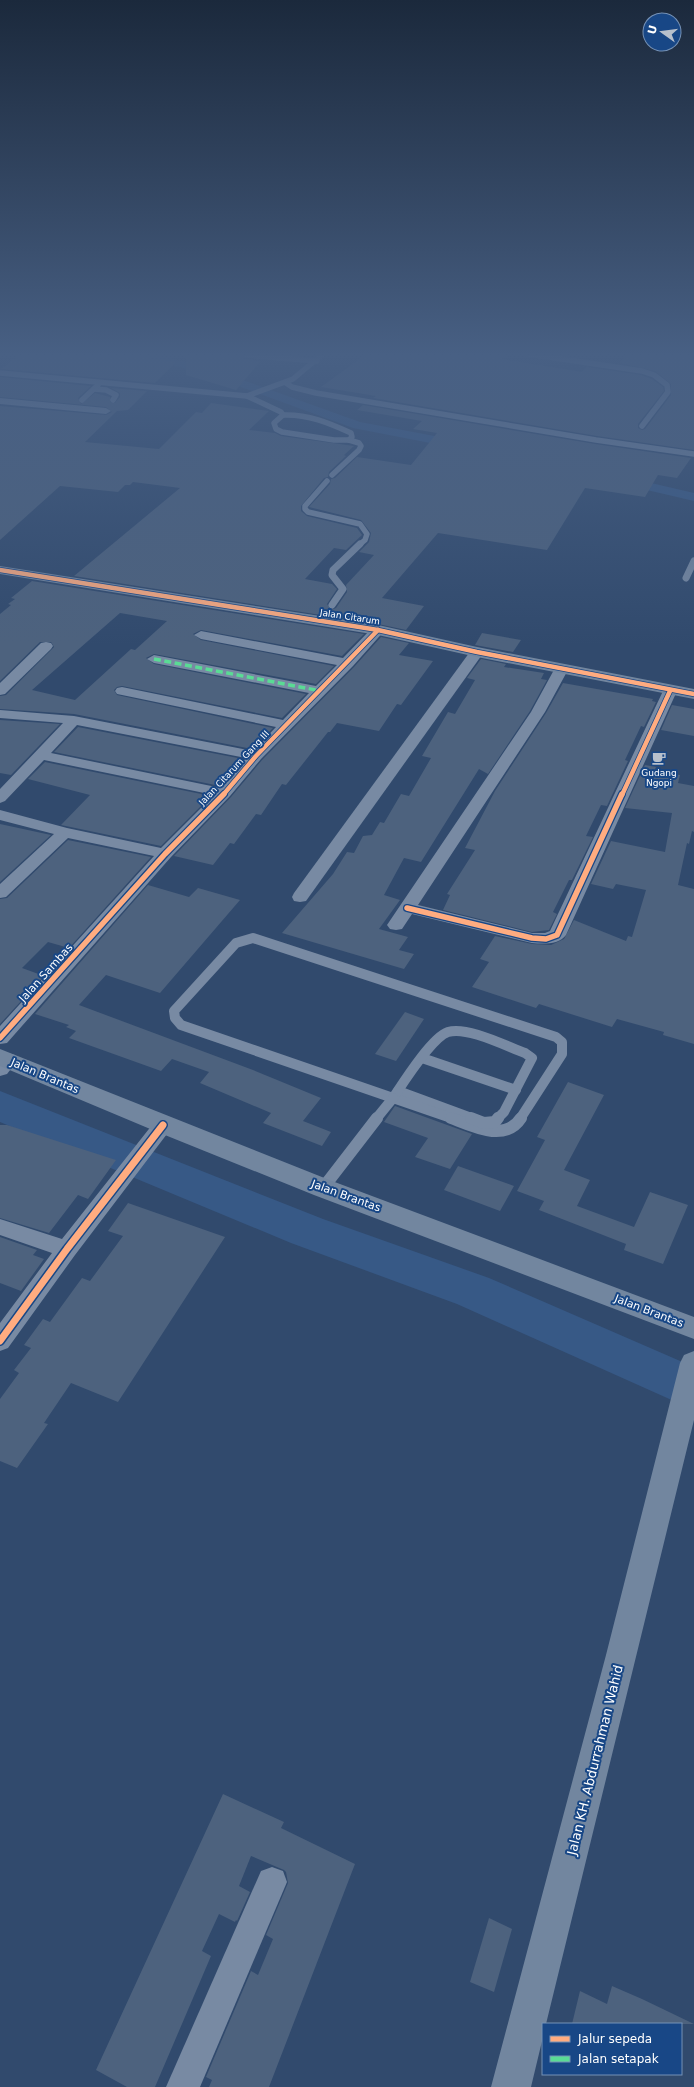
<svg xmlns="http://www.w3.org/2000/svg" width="694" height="2087" viewBox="0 0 694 2087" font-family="'DejaVu Sans',sans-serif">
  <rect width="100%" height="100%" fill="#314a6d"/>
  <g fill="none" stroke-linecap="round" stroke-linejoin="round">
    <!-- canal -->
    <g fill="#375986" fill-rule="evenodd">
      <polygon points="128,353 146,353 204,366 360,422 461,441 467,445 461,449 353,428 197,371 129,355"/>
      <polygon points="621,476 694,493 694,501 617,483 615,480"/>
    </g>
    <!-- river -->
    <polygon fill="#375986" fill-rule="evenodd" points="0,1091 323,1219 489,1278 694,1367 694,1410 457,1304 291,1243 0,1122"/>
  </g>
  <!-- building -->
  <g fill="#4d627e" fill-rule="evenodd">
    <polygon points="30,353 118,353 176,362 155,383 1,369 21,354 27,355"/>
    <polygon points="186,353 242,353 244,359 261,361 236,390 186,375"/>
    <polygon points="368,353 510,353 502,359 582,372 587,367 641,375 652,379 663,387 664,391 638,424 638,428 642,430 645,429 671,395 671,384 655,371 619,363 629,353 694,353 694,450 597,436 373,398 376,396 321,387"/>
    <polygon points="0,377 91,386 78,398 81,404 95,393 110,397 110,402 115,403 120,397 120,393 111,388 147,391 128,410 117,411 85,442 159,449 196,412 202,413 211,403 269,411 249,430 275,433 281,436 354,446 344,455 346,456 329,472 328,477 324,478 301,506 301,511 307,516 357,528 362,535 346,550 334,548 305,579 332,584 337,589 327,604 331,610 336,608 347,592 346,585 374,555 359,552 369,542 371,533 361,520 309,507 330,484 331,479 335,478 357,457 411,465 437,433 413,429 422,421 357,410 363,405 595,444 691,458 677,478 658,475 645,497 585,488 547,550 438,533 382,598 424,606 406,630 378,624 74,576 180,488 133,482 130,485 125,485 118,492 60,486 0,540 0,406 106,415 112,412 106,407 0,397"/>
    <path d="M32,581l332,53 -22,22 -141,-26 -8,4 8,6 133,26 -18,18 -162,-30 -8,4 8,6 152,30 -24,24 -160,-32 -5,1 -3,3 3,5 156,33 -21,21 -178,-35 -74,-5v-13l6,-1 48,-48 -3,-5h-11l-40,39v-67l11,-9 -3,-1 7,-5 -4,-1zM120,613l47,8 -32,29 -4,-1 -56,51 -43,-10z"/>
    <polygon points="482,633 521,640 513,652 475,645"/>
    <polygon points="381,637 409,643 399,655 433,661 401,705 397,704 379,731 337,723 330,732 328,732 286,785 282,784 261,815 256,814 234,844 230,843 213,865 174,856 231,797 262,760 354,667"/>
    <polygon points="481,659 506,664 504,667 544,673 541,679 547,680 530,711 488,774 479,769 421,862 404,858 384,895 400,900 379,929 408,937 399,950 414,954 404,969 282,933 333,874 347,852 354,853 363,836 372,835 380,822 384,823 401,794 409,796 431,758 422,756 448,712 455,714 475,680 467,678"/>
    <polygon points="563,683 653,699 652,701 656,702 644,727 641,726 625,760 628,761 607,806 601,805 586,836 593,837 572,880 569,880 553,912 557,914 549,930 532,932 443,910 450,895 447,894 475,850 465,848 495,791 546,713"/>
    <polygon points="672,705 694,709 694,736 661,730"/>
    <polygon points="0,720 60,724 11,775 0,773"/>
    <polygon points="78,727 243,759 220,786 54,752"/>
    <polygon points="45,762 211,796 161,846 61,825 90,795 28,779"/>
    <polygon points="645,765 656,767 654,771 680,775 678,783 694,786 694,832 692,831 689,844 687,843 678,885 694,889 694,1044 663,1035 664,1032 617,1019 612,1027 539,1004 536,1008 472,987 489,962 480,959 495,936 532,944 551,945 564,939 574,920 626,941 628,936 632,937 646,890 616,884 613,889 591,884 611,841 665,852 672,813 625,808"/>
    <polygon points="0,824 51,835 0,882"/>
    <polygon points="68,840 151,857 69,948 48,942 22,968 44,976 0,1024 0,899 7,898"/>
    <polygon points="148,885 189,897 198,888 240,900 160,993 106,975 79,1005 253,1070 321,1098 303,1121 331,1132 322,1146 263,1123 271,1113 200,1083 209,1072 172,1059 161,1071 69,1038 76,1031 66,1027 69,1025 35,1014"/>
    <polygon points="405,1012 424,1019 396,1061 375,1054"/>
    <polygon points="568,1082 604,1095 564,1170 590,1180 577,1206 634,1227 650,1192 688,1205 663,1264 624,1250 626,1244 539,1210 544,1201 517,1191 545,1140 537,1137"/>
    <polygon points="395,1106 472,1134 450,1169 415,1157 428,1138 384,1122"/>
    <polygon points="0,1125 7,1125 116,1160 88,1199 78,1195 49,1233 0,1218"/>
    <polygon points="458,1166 514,1186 500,1211 444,1190"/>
    <polygon points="128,1203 225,1237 118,1402 71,1383 44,1423 48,1424 17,1468 0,1461 0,1399 19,1373 14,1370 31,1348 24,1345 43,1319 50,1322 82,1278 90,1281 123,1236 108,1231"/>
    <polygon points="0,1237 37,1250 33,1255 44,1259 21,1291 0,1283"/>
    <polygon points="223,1794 284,1822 281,1828 355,1864 269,2087 209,2087 212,2080 206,2077 251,1971 258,1975 273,1939 266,1935 288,1883 286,1872 284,1870 251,1856 239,1886 250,1892 237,1921 236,1920 235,1922 219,1914 202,1951 211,1956 155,2087 127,2087 96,2070"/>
    <polygon points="489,1918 512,1929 494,1992 470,1982"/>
    <polygon points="612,1986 642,1999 694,2024 572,2024 580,1991 607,2004"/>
  </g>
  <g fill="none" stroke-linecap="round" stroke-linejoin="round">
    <!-- lane-far3 -->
    <g stroke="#788aa3" stroke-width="5.5">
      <polyline points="522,353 642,371 654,375 667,385 668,392 642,426"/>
      <polyline points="246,355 317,361"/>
      <polyline points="0,373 247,396 293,379 324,353"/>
      <polyline points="286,383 292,387 316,393 596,440 694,454"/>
      <polyline points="94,389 106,390 116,395 113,400"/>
      <polyline points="247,396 281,412 283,415 274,423 276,429 282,432 334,440 349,440 359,443 361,446 359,450 332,475"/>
      <polyline points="82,400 98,385"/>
      <path d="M283,415c25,-1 46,8 68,18l1,4 -3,3"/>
      <polyline points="327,481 305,506 305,509 308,512 360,524 367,534 365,540 359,545"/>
    </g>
    <!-- lane-far2 -->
    <g stroke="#788aa3" stroke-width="7">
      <polyline points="686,578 694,561"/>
      <polyline points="332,605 343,589 332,575 333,570 360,544"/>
    </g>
    <!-- lane-far1 -->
    <g stroke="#788aa3" stroke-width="10">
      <polyline points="422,1058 516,1090"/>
      <polyline points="398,1091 474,1119"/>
      <polyline points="393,1098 454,1119"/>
      <polyline points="393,1098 181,1025 175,1018 174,1011 236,943 253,938 556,1037 562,1042 562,1054 520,1119"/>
      <path d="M393,1098c10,-15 39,-61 55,-66 19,-6 58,14 77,21l7,5 -28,54 -7,7"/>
      <polyline points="376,1119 393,1098"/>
    </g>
    <!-- lane -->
    <g stroke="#788aa3" stroke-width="12">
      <path d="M451,1118c21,8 54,25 70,0"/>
      <polyline points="471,1118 484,1123 495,1122 498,1118"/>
      <polyline points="323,1188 377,1118"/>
    </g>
    <!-- street -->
    <g fill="#788aa3" fill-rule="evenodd">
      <polygon points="0,398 106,408 111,411 106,414 0,404"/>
      <path d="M378,626l7,4 -32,36 -92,93 -31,37 -59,61 -164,186 -7,1v-18l154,-170 -86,-18 -62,59 -6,1v-14l54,-50 -54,-14v-10l67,18 94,20 53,-53 -170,-35 -39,41 -5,2v-14l63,-66 -63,-5v-8l74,6 179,35 23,-24 -154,-32 -5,-1 -2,-3 2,-3 5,-1 161,33 26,-27 -155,-30 -7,-4 7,-4 162,31 21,-21 -136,-26 -7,-4 7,-4 142,27 30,-31zM77,725l169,33 -25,30 -170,-35z"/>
      <polygon points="46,642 51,643 53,646 51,649 5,694 0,695 0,683 41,643"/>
      <polygon points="477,648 484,652 306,901 300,902 294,901 292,897 294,893 472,649"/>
      <path d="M562,664l7,4 -24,44 -127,193 114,28h13l5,-2 113,-240 2,-3h10l2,3 -111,244c-7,10 -23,9 -34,8l-120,-29 -10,15 -6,1 -6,-1 -3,-4 144,-213 24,-44z"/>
      <polygon points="8,1053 15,1055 18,1060 7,1074 0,1076 0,1057"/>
      <polygon points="163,1118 170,1120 173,1125 170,1130 75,1255 8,1348 0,1351 0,1323 52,1253 0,1235 0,1219 62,1239 156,1120"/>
      <polygon points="272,1867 283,1871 287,1882 200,2087 166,2087 261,1871"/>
    </g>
    <!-- secondary -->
    <g fill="#72869f" fill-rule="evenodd">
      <polygon points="0,566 378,625 477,647 694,689 694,699 477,657 378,635 0,574"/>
      <polygon points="0,1049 332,1181 694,1317 694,1339 314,1195 155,1131 0,1066"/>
      <polygon points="694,1351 694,1420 546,2024 543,2024 543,2037 531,2087 491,2087 606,1655 680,1363 684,1355"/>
    </g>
    <!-- primary -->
    <polygon fill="#7788a0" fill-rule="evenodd" points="0,353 7,353 0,357"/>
    <!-- quiet -->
    <polyline stroke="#5adb95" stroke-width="3.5" stroke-dasharray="7 3.5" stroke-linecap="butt" points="154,659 321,691"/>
    <defs>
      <g id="cycleway-far2">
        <polyline points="0,570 378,630 477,652 694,694"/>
        <polyline points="223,795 256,756 378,630"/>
        <polyline points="622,795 670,691"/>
      </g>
      <g id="cycleway-far1">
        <polyline points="407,908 532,938 546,939 557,935 622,794"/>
        <polyline points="0,1038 165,854 224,794"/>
      </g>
      <polyline id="cycleway" points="0,1341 67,1249 163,1125"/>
    </defs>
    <!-- cycleway-far2 casing -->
    <use href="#cycleway-far2" stroke="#184786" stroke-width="6"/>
    <!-- cycleway-far1 casing -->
    <use href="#cycleway-far1" stroke="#184786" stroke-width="8"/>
    <!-- cycleway casing -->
    <use href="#cycleway" stroke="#184786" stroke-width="10"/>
    <!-- cycleway-far2 -->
    <use href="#cycleway-far2" stroke="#ffac80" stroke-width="4.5"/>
    <!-- cycleway-far1 -->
    <use href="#cycleway-far1" stroke="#ffac80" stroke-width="5.5"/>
    <!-- cycleway -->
    <use href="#cycleway" stroke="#ffac80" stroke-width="7"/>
  </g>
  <!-- sky -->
  <linearGradient id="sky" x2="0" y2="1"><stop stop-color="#1b293c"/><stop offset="0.55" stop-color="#486084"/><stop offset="1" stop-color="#486084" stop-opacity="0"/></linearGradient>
  <rect width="694" height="645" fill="url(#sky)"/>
  <!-- icons -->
  <defs>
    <symbol id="cafe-bare" viewBox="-9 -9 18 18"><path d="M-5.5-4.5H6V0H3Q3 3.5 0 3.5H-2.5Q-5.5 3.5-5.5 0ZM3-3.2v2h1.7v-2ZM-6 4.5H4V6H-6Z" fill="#b7c0cc" stroke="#184786" stroke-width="2.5" paint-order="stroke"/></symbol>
  </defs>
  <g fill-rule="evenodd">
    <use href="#cafe-bare" x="649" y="748" width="20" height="20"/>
  </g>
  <g text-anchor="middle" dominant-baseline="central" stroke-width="4" stroke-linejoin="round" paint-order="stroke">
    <!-- far-street labels -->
    <g font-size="9" fill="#fff" stroke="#184786">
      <text transform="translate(350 617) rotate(9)">Jalan Citarum</text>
      <text transform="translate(234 768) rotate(-47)">Jalan Citarum Gang III</text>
    </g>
    <!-- far-poi labels -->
    <g font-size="9" fill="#fff" stroke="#184786">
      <text x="659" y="773">Gudang<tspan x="659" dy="10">Ngopi</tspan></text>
    </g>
    <!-- street labels -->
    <g font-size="11" fill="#fff" stroke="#184786">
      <text transform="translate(46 973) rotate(-48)">Jalan Sambas</text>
      <text transform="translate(45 1076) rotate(23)">Jalan Brantas</text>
      <text transform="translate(346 1196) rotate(20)">Jalan Brantas</text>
      <text transform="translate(649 1311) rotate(21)">Jalan Brantas</text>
    </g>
    <!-- near-street labels -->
    <g font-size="13" fill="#fff" stroke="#184786">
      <text transform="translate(595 1760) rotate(-76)">Jalan KH. Abdurrahman Wahid</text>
    </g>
  </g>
  <!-- legend -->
  <rect x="542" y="2023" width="140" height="52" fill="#184786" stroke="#7491b6"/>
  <rect x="550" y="2036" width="20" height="6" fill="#ffac80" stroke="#7491b6"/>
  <text x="578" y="2043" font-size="12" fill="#ffffff">Jalur sepeda</text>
  <rect x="550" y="2056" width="20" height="6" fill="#5adb95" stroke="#7491b6"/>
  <text x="578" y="2063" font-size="12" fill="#ffffff">Jalan setapak</text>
  <!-- north arrow -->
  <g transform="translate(662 32) rotate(284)"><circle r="19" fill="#184786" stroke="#7491b6"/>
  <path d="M0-3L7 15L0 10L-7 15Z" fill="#b7c0cc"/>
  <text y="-6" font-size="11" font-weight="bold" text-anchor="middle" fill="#ffffff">U</text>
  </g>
</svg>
